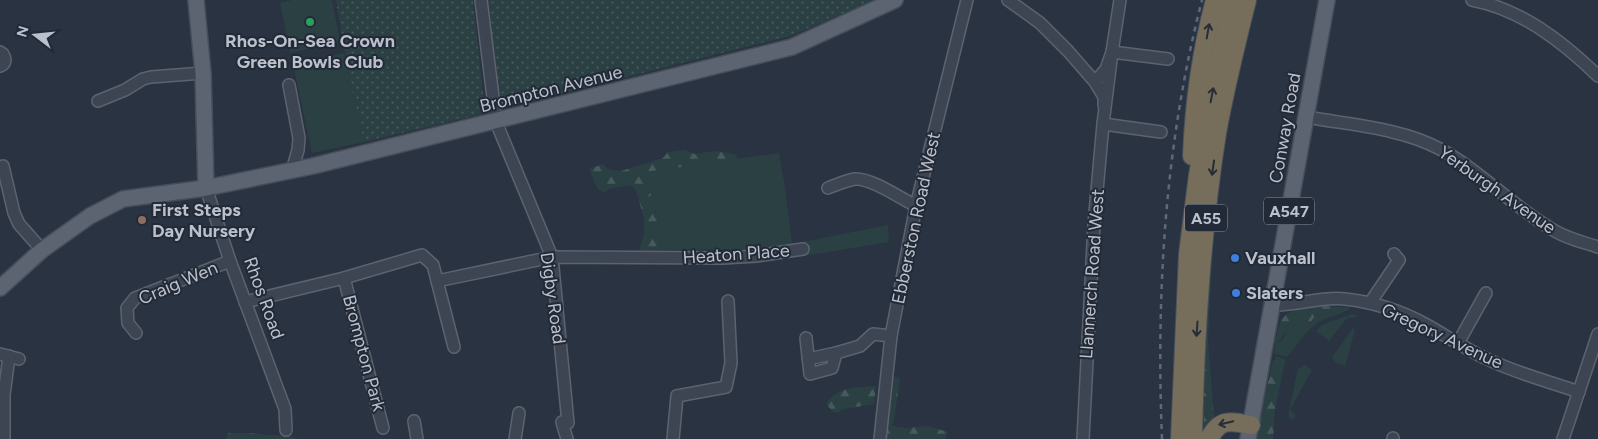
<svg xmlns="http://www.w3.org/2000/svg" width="1598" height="439" viewBox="0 0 1598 439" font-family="Figtree,sans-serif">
  <defs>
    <pattern id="forest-firs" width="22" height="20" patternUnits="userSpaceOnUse" patternTransform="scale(1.25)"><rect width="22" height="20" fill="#2b4043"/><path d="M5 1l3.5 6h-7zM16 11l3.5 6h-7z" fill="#485a5d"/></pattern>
    <pattern id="park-dots" width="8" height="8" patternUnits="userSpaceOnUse" patternTransform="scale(1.25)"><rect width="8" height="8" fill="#2b4043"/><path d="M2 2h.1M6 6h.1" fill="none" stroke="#485a5d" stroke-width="1.8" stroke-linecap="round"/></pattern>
  </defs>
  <rect width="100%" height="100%" fill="#293342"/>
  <!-- grass -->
  <g fill="#2b4043">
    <polygon points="292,0 332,0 340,42 290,53 280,3"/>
    <polygon points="344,53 364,142 312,153 293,64"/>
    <polygon points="779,153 785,187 792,244 760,249 667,250 644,172"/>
    <polygon points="888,225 889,242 798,257 797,243"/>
    <polygon points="1346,307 1348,307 1349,310 1318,322 1307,332 1287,357 1274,354 1275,345 1283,339 1290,323 1295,319 1300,320 1304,325 1311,323 1315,316"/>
    <polygon points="1352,314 1357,315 1357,317 1347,318 1329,341 1316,331 1322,325"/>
    <polygon points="1353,328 1355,329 1345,367 1339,363 1338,364 1333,360 1332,357"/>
    <polygon points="1275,356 1286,359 1281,380 1280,374 1271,368 1273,360 1275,360"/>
    <polygon points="1304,364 1312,370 1290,410 1296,415 1292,421 1288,416 1298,368 1301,368"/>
  </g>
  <!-- forest -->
  <g fill="url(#forest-firs)">
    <path d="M684,150l11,4 21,-3 21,4 -1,5 -92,12 23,78h-28l5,-16v-15l-8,-29 -6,-5 -21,4 -5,4c-10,-4 -10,-15 -15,-24l14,-5 5,5 13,2 42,-13 5,-6z"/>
    <polygon points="1210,279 1211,279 1208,339 1214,418 1208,424 1204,431 1203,375"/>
    <path d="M1321,306l25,1 -31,9 -7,10h-4l-4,-6 -5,-1c-9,8 -10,17 -20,26 6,-37 12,-33 46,-39z"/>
    <polygon points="1271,368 1277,369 1280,374 1281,380 1275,410 1273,439 1256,439"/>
    <polygon points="890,375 900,379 894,419 892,426 907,428 928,426 948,432 945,439 883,439"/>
    <path d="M876,386l-2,18 -30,5 -6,4 -5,-1 -7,-8c10,-18 32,-16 50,-18z"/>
    <polygon points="228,433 251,433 267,435 290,436 298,439 226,439"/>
  </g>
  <!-- park -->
  <g fill="url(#park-dots)">
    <polygon points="336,0 473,0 484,102 482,114 364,142 349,76"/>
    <polygon points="485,0 875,0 790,36 511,106 503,105 498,99"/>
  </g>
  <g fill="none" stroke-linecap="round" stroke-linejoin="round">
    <defs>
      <g id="minor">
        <polyline points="481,0 496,122 552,257 568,423"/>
        <polyline points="1008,0 1040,23 1068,51 1095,82 1104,97 1104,105"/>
        <path d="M1472,0c49,9 91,42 126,76"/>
        <path d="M0,52l3,2c3,5 3,10 -3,12"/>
        <polyline points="1095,82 1106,69 1112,52 1120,0"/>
        <polyline points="289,85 299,138 298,150 292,171"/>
        <polyline points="98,101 125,90 143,79 151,77 203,73"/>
        <path d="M1307,117c43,8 94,11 133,32 41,22 74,59 115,82 13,8 28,11 43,16"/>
        <polyline points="1103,124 1161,132"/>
        <polyline points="3,166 14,213 19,224 42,250"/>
        <polyline points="206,188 230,261 285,409 286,430"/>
        <path d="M828,188c8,-3 19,-8 27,-9 16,-1 45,19 61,27"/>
        <polyline points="344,278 383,428"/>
        <polyline points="437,281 552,257 723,258 756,256 803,249"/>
        <polyline points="245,302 344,278 422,255 433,265 454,347"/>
        <polyline points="1370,303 1399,260 1394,254"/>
        <path d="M1273,305c25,1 48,-9 72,-6 28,3 56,12 80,25 20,11 39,24 60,34 30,15 63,23 94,34"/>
        <polyline points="136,333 128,323 127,308 135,298 230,261"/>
        <polyline points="806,338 810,374 832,368 836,353 808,359"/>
        <polyline points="1458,343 1486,293"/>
        <polyline points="836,353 860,346 873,334 891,336"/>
        <polyline points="0,354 19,359"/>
        <polyline points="414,421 417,439"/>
        <polyline points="562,422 567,439"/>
        <polyline points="1393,438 1393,439"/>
        <polyline points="4,439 4,395 9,356"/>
        <polyline points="515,439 519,413"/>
        <polyline points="673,439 677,396 726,387 731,363 728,301"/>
        <polyline points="880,439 891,336 916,206 967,0"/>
        <polyline points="1083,439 1094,224 1103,124 1112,52 1168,59"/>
        <polyline points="1563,439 1598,334"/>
      </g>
      <g id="major">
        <polyline points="196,0 203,73 206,188"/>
        <polyline points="0,288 42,250 90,216 123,199 206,188 313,166 792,47 895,0"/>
        <polyline points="1248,439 1327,0"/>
      </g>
      <g id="highway">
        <path d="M1192,156c2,-50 10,-108 23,-156"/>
        <polyline points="1180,439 1188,254 1198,175 1212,97 1232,0"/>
        <path d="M1193,439c2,-102 8,-205 24,-306 8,-45 19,-89 30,-133"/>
        <path d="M1209,439c11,-21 21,-18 42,-14"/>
      </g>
    </defs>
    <!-- minor casing -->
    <use href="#minor" stroke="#5c636f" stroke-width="14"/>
    <!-- major casing -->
    <use href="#major" stroke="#474e5b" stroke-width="18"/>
    <!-- highway casing -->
    <use href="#highway" stroke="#48505c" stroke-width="20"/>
    <!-- minor -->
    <use href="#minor" stroke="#3d4552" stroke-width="11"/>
    <!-- major -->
    <use href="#major" stroke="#5c6472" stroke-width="15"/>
    <!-- highway -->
    <use href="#highway" stroke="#776d5b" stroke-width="18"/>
    <!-- rail -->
    <path stroke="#606979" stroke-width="2.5" stroke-dasharray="5 5" stroke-linecap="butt" d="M1162,439c-6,-147 3,-296 40,-439"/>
  </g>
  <!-- one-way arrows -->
  <defs><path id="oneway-shaft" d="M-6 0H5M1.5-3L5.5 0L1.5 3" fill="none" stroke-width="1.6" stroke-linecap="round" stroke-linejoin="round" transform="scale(1.25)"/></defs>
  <g stroke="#262d39">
    <use href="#oneway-shaft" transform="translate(1208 31) rotate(-80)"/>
    <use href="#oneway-shaft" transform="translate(1212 95) rotate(-79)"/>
    <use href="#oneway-shaft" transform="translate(1213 168) rotate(98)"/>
    <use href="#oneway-shaft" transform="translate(1197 329) rotate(94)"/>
    <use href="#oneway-shaft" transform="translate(1226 423) rotate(167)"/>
  </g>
  <!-- markers -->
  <circle fill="#2e9e5b" stroke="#222a37" stroke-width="2" cx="310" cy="22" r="5"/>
  <circle fill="#8d6e63" stroke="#222a37" stroke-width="2" cx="142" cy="220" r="5"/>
  <g fill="#3f7fe0" stroke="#222a37" stroke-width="2">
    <circle cx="1235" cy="258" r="5"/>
    <circle cx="1236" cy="293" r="5"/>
  </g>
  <g text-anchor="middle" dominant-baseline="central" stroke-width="4" stroke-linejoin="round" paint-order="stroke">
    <!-- shield labels -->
    <g fill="#222a37" stroke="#8d949f" stroke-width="1">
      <rect x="1264" y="197.5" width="50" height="27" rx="4"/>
      <rect x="1185" y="204.5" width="42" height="27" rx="4"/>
    </g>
    <g font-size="16" font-weight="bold" fill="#bbc1cc">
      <text x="1289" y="211">A547</text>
      <text x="1206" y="218">A55</text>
    </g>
    <!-- poi labels -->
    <g font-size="18" font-weight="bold" fill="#bbc1cc" stroke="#222a37" text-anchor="start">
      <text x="310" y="41" text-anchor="middle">Rhos-On-Sea Crown<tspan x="310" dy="21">Green Bowls Club</tspan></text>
      <text x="152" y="210">First Steps<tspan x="152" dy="21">Day Nursery</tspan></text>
      <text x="1245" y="258">Vauxhall</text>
      <text x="1246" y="293">Slaters</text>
    </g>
    <!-- street labels -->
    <g font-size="18" fill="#bbc1cc" stroke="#222a37">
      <text transform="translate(551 89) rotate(-14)">Brompton Avenue</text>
      <text transform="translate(1285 128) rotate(-80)">Conway Road</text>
      <text transform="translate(1497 190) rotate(35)">Yerburgh Avenue</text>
      <text transform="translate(916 218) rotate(-78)">Ebberston Road West</text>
      <text transform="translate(736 254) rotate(-4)">Heaton Place</text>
      <text transform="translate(1092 274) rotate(-86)">Llannerch Road West</text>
      <text transform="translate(178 283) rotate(-23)">Craig Wen</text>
      <text transform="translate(264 298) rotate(70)">Rhos Road</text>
      <text transform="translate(553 298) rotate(82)">Digby Road</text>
      <text transform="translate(1442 336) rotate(25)">Gregory Avenue</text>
      <text transform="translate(364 353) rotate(75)">Brompton Park</text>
    </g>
  </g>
  <!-- north arrow -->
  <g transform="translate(35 35) rotate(286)" stroke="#222a37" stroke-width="4" paint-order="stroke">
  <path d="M0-4L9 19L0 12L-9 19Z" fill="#bbc1cc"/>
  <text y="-8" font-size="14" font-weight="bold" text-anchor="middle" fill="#bbc1cc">N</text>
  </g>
</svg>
